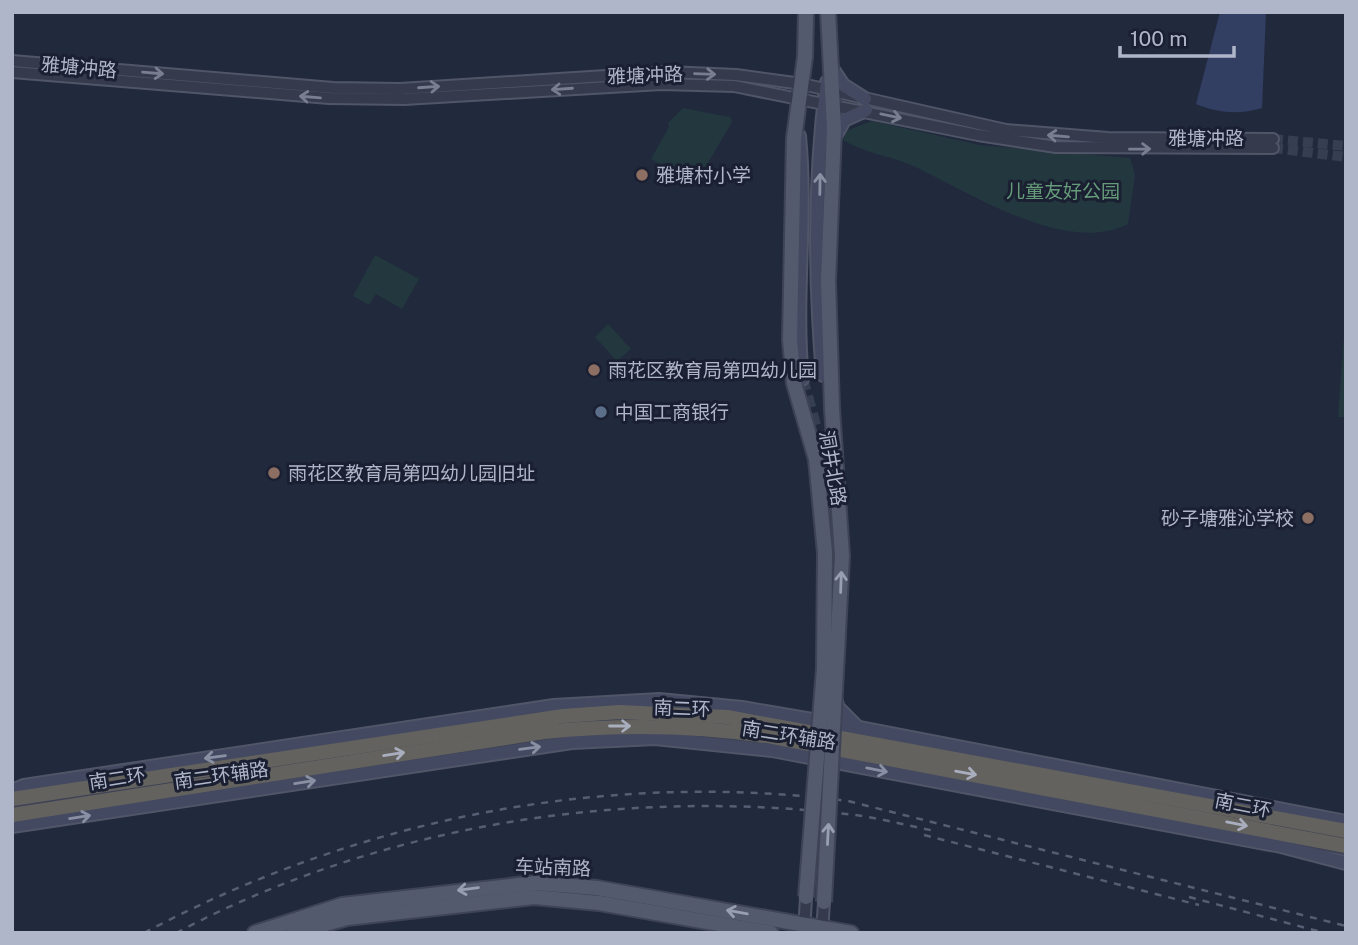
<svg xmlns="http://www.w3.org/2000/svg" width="1358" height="945" viewBox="0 0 1358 945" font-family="'Public Sans','Noto Sans SC',sans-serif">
  <rect width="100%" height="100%" fill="#21293d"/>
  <!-- green -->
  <g fill="#23373e">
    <polygon points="683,108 730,117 732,122 695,185 651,159 669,127 668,123"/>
    <path d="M872,121l108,24 150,13 5,17 -7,49c-63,32 -158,-32 -215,-58 -24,-11 -44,-11 -70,-26l5,-10z"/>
    <polygon points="375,255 419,279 402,309 376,294 369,305 353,296"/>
    <polygon points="1346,307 1346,417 1338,417"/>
    <polygon points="608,324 631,349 617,361 595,337"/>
  </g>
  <!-- water -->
  <path fill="#323f63" d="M1220,12h46l-4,96c-23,7 -44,5 -66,-4z"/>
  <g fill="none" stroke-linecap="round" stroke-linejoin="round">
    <!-- tertiary-tunnel -->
    <g stroke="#363e52" stroke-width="10" stroke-dasharray="10 5" stroke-linecap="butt">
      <polyline points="1273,139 1346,146"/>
      <polyline points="1273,148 1346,157"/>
    </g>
    <!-- secondary-tunnel -->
    <path stroke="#363e52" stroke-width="12" stroke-dasharray="12 6" stroke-linecap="butt" d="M802,379c21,69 38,145 28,217"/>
    <defs>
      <g id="tertiary">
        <polyline points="12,61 333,88 400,89 668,72 736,75 802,84 1006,130 1108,138 1273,139"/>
        <polyline points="12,72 329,98 404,99 661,84 734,86 978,135 1056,147 1273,148"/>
        <polyline points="804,933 806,897"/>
        <polyline points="822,933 824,902"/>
      </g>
      <g id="secondary">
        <polyline points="831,67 843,85 865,99"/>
        <path d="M799,136c8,81 -5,162 3,243"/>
        <polyline points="834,138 844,120 866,110"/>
        <path d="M823,375c-8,-96 -9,-197 4,-293"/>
        <polyline points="834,696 838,708 858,728"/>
        <polyline points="12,791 24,786 554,706 659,700 742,708 859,728 1346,822"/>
        <polyline points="12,826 572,742 655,738 772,750 1281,846 1346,863"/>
      </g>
      <g id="primary">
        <polyline points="806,12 805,57 794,138 790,340 794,383 816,459 825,553"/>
        <polyline points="828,12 834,129 828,281 832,409 842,556"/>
        <polyline points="255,933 342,905 536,883 597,888 851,933"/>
        <polyline points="293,933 347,918 534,897 599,903 771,933"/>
      </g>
      <g id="trunk">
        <polyline points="12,799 563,716 619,712 727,717 1346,831"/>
        <path d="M12,815l532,-83c80,-8 155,-7 234,6l568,108"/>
      </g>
    </defs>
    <!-- tertiary casing -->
    <use href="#tertiary" stroke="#505668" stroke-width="14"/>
    <!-- secondary casing -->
    <use href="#secondary" stroke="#505668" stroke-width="16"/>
    <!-- primary casing -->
    <use href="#primary" stroke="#3e4456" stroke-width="18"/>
    <!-- trunk casing -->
    <use href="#trunk" stroke="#3d4355" stroke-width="18"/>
    <!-- tertiary -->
    <use href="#tertiary" stroke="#353b4d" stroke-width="10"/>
    <!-- secondary -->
    <use href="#secondary" stroke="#434960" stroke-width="12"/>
    <!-- primary -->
    <use href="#primary" stroke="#535a6d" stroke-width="14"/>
    <!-- trunk -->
    <use href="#trunk" stroke="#64625f" stroke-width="14"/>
    <!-- rail -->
    <g stroke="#575e74" stroke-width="2.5" stroke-dasharray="7 7" stroke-linecap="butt">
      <polyline points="924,835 1199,905"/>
      <polyline points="1189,897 1325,933"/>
      <path d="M144,933c216,-115 461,-163 704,-132l498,125"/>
      <path d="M176,933c205,-108 442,-145 670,-119 30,3 59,11 89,17"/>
    </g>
    <defs>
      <g id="primary-bridge">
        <polyline points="806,897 824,669 825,553"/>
        <polyline points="824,902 842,556"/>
      </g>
    </defs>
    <!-- primary-bridge casing -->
    <use href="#primary-bridge" stroke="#3e4456" stroke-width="18" stroke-linecap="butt"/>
    <!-- primary-bridge -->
    <use href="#primary-bridge" stroke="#535a6d" stroke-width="14"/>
  </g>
  <!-- one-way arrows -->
  <defs><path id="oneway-shaft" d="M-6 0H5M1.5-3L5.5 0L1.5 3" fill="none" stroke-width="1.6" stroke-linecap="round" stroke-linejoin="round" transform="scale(1.75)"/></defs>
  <g stroke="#797f91">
    <use href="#oneway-shaft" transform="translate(153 73) rotate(5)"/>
    <use href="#oneway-shaft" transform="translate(705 74) rotate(2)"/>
    <use href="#oneway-shaft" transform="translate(429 87) rotate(-4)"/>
    <use href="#oneway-shaft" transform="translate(562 89) rotate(176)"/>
    <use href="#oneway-shaft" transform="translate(310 97) rotate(-175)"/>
    <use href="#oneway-shaft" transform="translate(891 116) rotate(12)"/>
    <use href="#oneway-shaft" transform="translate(1058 136) rotate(-175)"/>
    <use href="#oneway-shaft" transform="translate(1140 149) rotate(-1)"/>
  </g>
  <g stroke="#8a90a4">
    <use href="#oneway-shaft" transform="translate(820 184) rotate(-89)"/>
    <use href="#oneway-shaft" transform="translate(530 748) rotate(-8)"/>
    <use href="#oneway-shaft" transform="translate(215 757) rotate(172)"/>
    <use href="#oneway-shaft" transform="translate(877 770) rotate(11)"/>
    <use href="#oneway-shaft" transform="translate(305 782) rotate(-9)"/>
    <use href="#oneway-shaft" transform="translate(80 817) rotate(-9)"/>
  </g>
  <g stroke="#999fb2">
    <use href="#oneway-shaft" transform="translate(841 582) rotate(-88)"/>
    <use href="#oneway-shaft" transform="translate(828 834) rotate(-87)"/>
    <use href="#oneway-shaft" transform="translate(468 889) rotate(173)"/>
    <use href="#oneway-shaft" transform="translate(737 912) rotate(-170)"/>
  </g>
  <g stroke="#a8aebe">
    <use href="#oneway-shaft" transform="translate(620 726)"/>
    <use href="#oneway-shaft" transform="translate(394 754) rotate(-9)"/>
    <use href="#oneway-shaft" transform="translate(966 773) rotate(10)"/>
    <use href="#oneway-shaft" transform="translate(1237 824) rotate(11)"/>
  </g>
  <!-- markers -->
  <g fill="#8d6e63" stroke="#1a2032" stroke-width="2.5">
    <circle cx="642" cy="175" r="7"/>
    <circle cx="594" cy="370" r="7"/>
    <circle cx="274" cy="473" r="7"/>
    <circle cx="1308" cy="518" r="7"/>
  </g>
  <circle fill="#5c6f8a" stroke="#1a2032" stroke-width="2.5" cx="601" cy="412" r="7"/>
  <g text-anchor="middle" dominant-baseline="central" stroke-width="6" stroke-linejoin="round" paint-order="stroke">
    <!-- street labels -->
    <g font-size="19" fill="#b0b6c9" stroke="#1a2032">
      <text transform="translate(79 67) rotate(5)">雅塘冲路</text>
      <text transform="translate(645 75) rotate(-2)">雅塘冲路</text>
      <text x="1206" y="138">雅塘冲路</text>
      <text transform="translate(833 468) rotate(80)">洞井北路</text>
      <text transform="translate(682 708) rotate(2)">南二环</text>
      <text transform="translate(789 735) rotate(9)">南二环辅路</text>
      <text transform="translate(221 775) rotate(-8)">南二环辅路</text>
      <text transform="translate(117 778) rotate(-9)">南二环</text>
      <text transform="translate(1243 805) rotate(11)">南二环</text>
      <text transform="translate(553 867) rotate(2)">车站南路</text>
    </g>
    <!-- poi labels -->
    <g font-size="19" fill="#b0b6c9" stroke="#1a2032" text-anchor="start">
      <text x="656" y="175">雅塘村小学</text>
      <text x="608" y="370">雨花区教育局第四幼儿园</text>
      <text x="615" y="412">中国工商银行</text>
      <text x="288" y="473">雨花区教育局第四幼儿园旧址</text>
      <text x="1294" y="518" text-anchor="end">砂子塘雅沁学校</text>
    </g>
    <!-- park labels -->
    <g font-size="19" fill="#669b7a" stroke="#1a2032">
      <text x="1063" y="191">儿童友好公园</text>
    </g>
  </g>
  <!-- border -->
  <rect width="1358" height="945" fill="none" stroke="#b0b6c9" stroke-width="28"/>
  <!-- scale -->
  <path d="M1120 46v10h114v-10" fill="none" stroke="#b0b6c9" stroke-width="3.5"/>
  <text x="1130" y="46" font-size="21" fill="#b0b6c9" stroke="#1a2032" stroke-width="5" paint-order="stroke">100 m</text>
</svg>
